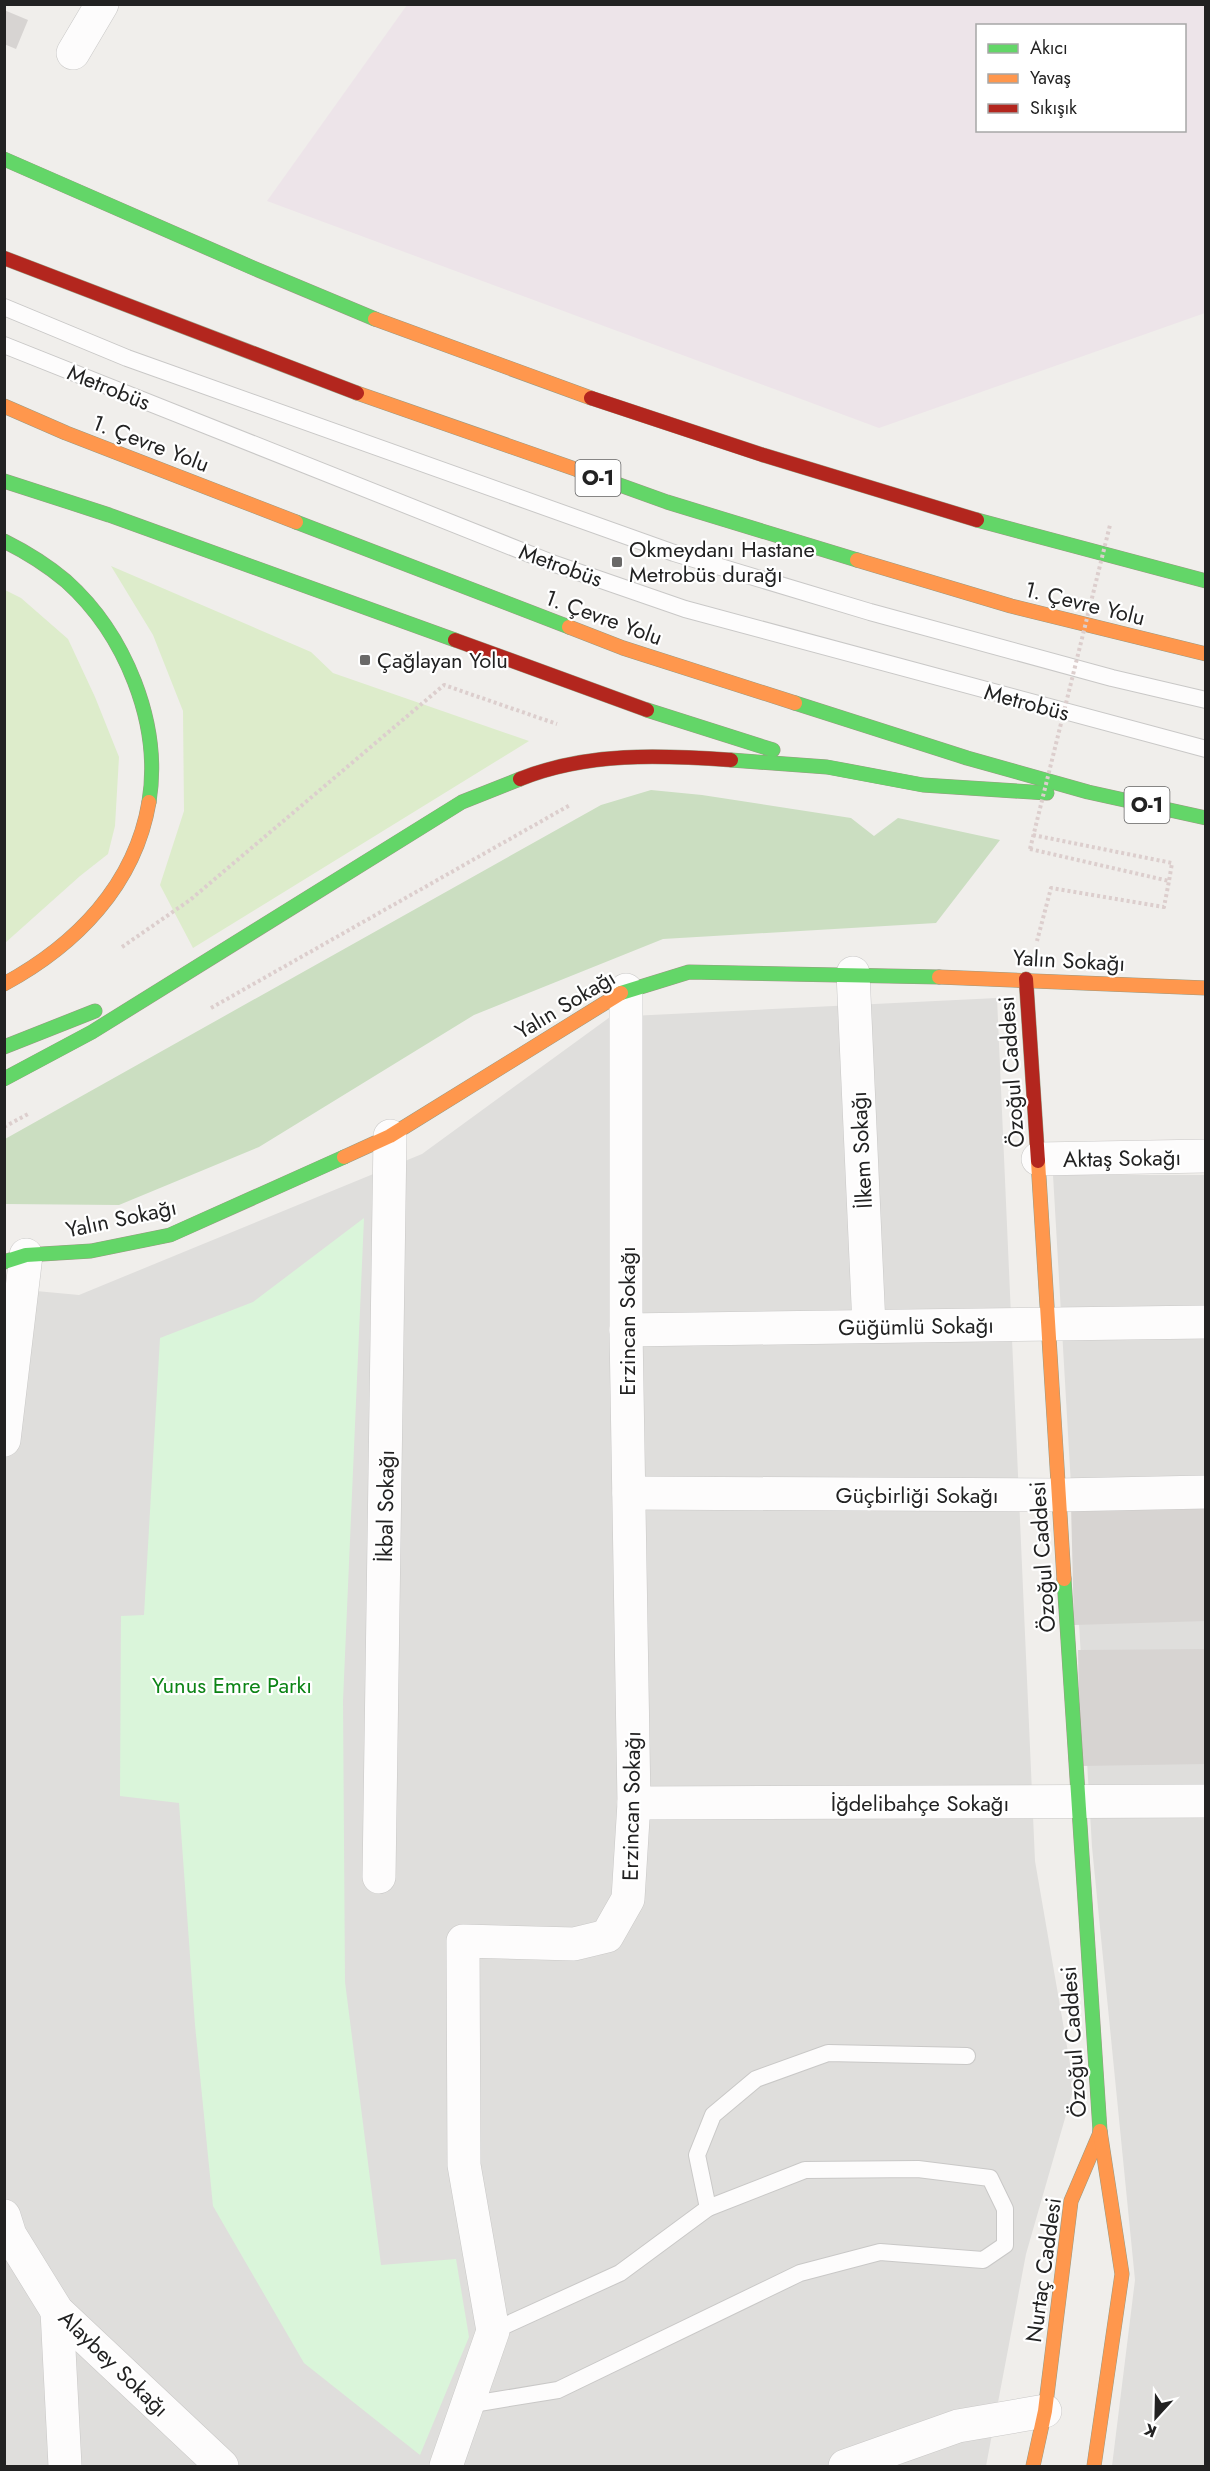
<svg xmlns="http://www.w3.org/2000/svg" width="1210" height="2471" viewBox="0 0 1210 2471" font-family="Jost,sans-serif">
  <rect width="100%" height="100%" fill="#f0eeeb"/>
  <!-- residential -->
  <g fill="#dfdedc">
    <polygon points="997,998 1035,1861 1074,2087 1026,2254 986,2466 5,2466 4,1288 79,1295 422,1154 610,1017"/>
    <polygon points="1053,1175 1205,1175 1205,2466 1112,2466 1135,2280 1092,1847"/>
  </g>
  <!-- industrial -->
  <path fill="#ede4e9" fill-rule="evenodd" d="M407,5h798v308l-326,115 -612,-227zM978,26h206v104h-206z"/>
  <!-- grass -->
  <g fill="#ddeccb">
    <polygon points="111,566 311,652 333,673 529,741 193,948 160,885 184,811 183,711 153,635"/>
    <polygon points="5,590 21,598 68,639 95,697 119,757 115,826 108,854 80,876 5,943"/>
  </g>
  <!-- forest -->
  <polygon fill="#cbdec1" points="651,790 702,795 851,818 874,836 898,818 1000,840 936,923 663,939 474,1015 259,1147 119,1205 5,1204 5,1139 601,805"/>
  <!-- park -->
  <polygon fill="#daf5da" points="364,1218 343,1701 345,1982 381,2265 456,2259 469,2337 420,2455 304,2363 213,2206 195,2025 179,1803 120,1796 121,1616 144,1615 160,1338 253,1302"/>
  <!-- building -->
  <g fill="#d7d4d2">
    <polygon points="4,10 28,20 16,49 4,44"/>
    <polygon points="1206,1502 1206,1621 1074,1625 1071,1505"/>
    <polygon points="1206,1649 1206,1764 1080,1766 1078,1650"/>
  </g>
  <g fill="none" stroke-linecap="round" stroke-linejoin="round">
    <defs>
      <g id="lane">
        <polyline points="4,307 127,358 674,553 870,612 1112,678 1206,700"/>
        <polyline points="4,345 552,563 685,609 1206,749"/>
        <polyline points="708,2208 697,2155 713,2115 756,2079 828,2053 967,2056"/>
        <polyline points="467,2405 558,2390 800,2273 880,2252 983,2260 1005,2245 1005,2209 990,2178 918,2169 805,2170 708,2208 620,2273 493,2331"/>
      </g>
      <g id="street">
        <polyline points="73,53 102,4"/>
        <polyline points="853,973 869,1326"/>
        <polyline points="1038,1159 1206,1156"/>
        <polyline points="626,1330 1206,1322"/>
        <polyline points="4,1440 26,1255"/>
        <polyline points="629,1493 1059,1495 1206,1492"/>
        <polyline points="634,1803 1206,1801"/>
        <polyline points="379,1877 390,1136"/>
        <polyline points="4,2216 10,2235 57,2311 222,2466"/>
        <polyline points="57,2311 65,2466"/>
        <polyline points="446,2466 493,2331 464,2165 463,1941 574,1944 607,1936 628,1899 634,1803 626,1330 626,990"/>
        <polyline points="845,2466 958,2426 1045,2411"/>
      </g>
      <g id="fast">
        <polyline points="4,159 251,267 375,319"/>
        <polyline points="578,470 667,502 857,560"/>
        <polyline points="4,481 109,515 455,640"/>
        <polyline points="977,520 1206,581"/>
        <polyline points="296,522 569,627"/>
        <path d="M4,541c22,11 43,24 62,40 59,53 96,142 83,221"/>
        <polyline points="795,703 967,758 1088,792 1206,818"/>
        <polyline points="647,710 773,750"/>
        <polyline points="731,760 827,767 923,785 1047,793"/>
        <polyline points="621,993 689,972 939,977"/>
        <polyline points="4,1047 95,1011"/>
        <polyline points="4,1079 92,1032 462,802 520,779"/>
        <polyline points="4,1262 26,1255 91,1251 170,1235 344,1157"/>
        <polyline points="1064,1579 1100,2131"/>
      </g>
      <g id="slow">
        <polyline points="375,319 591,398"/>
        <polyline points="357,393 578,470"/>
        <polyline points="4,406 66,433 296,522"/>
        <polyline points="857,560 1011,606 1206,654"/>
        <polyline points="569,627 623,648 795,703"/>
        <polyline points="939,977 1206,988"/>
        <path d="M4,984c72,-39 131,-99 145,-182"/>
        <polyline points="344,1157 390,1136 621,993"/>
        <polyline points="1038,1161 1064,1579"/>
        <polyline points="1033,2466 1045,2411 1071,2201 1100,2133"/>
        <polyline points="1094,2466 1122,2274 1100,2131"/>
      </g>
      <g id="jam">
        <polyline points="4,258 357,393"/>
        <polyline points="591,398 763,455 977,520"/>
        <polyline points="455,640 647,710"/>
        <path d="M520,779c67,-27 140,-24 211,-19"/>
        <polyline points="1026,979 1038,1161"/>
      </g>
    </defs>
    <!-- lane casing -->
    <use href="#lane" stroke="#c9c8c7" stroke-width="18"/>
    <!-- street casing -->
    <use href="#street" stroke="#c9c8c7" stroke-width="34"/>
    <!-- fast casing -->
    <use href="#fast" stroke="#999a82" stroke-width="15"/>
    <!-- slow casing -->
    <use href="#slow" stroke="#999a82" stroke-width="15"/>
    <!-- jam casing -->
    <use href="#jam" stroke="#999a82" stroke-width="15"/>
    <!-- path -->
    <g stroke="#dccecd" stroke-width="4" stroke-dasharray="3 3" stroke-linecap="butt">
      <polyline points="1033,835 1172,863 1169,881"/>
      <polyline points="1030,849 1169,881 1164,907 1051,888 1037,941"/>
      <polyline points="122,947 190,900 444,685 557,724"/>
      <polyline points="211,1008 570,805"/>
      <polyline points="4,1127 28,1114"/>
    </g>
    <!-- lane -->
    <use href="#lane" stroke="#fdfcfc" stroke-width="16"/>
    <!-- street -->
    <use href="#street" stroke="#fdfcfc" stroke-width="33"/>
    <!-- fast -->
    <use href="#fast" stroke="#63d668" stroke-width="14"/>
    <!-- slow -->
    <use href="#slow" stroke="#ff974d" stroke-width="14"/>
    <!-- jam -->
    <use href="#jam" stroke="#b3261e" stroke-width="14"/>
    <!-- path-bridge -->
    <polyline stroke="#dccecd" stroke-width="4" stroke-dasharray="3 3" stroke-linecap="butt" points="1030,849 1110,525"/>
  </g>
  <!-- markers -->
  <g fill="#6a6968" stroke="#fff" stroke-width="2">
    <rect x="611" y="556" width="12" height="12" rx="3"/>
    <rect x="359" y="654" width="12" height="12" rx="3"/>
  </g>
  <g text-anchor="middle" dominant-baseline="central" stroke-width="4.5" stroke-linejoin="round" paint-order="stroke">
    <!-- shield labels -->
    <g fill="#fff" stroke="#646464" stroke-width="1.5">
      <rect x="575.5" y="460" width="45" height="36" rx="4.5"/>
      <rect x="1124.5" y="787" width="45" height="36" rx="4.5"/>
    </g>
    <g font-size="21" font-weight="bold" fill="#222">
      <text x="598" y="478">O-1</text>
      <text x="1147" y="805">O-1</text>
    </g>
    <!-- street labels -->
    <g font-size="22" fill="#222" stroke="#fff">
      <text transform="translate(109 387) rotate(22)">Metrobüs</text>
      <text transform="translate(151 443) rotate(21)">1. Çevre Yolu</text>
      <text transform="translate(561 565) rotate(20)">Metrobüs</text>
      <text transform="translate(1085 603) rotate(14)">1. Çevre Yolu</text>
      <text transform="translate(604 617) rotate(20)">1. Çevre Yolu</text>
      <text transform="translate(1027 702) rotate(15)">Metrobüs</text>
      <text transform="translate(1069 960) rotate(3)">Yalın Sokağı</text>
      <text transform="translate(565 1004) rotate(-31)">Yalın Sokağı</text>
      <text transform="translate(1011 1072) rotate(-94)">Özoğul Caddesi</text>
      <text transform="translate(861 1150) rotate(-93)">İlkem Sokağı</text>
      <text transform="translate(1122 1158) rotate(-1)">Aktaş Sokağı</text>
      <text transform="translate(121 1218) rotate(-12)">Yalın Sokağı</text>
      <text transform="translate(627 1321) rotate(-90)">Erzincan Sokağı</text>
      <text transform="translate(916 1326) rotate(-1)">Güğümlü Sokağı</text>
      <text x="917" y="1495">Güçbirliği Sokağı</text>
      <text transform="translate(385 1506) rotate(-89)">İkbal Sokağı</text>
      <text transform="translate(1042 1557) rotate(-94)">Özoğul Caddesi</text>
      <text x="920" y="1803">İğdelibahçe Sokağı</text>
      <text transform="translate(631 1806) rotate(-89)">Erzincan Sokağı</text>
      <text transform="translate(1073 2042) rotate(-94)">Özoğul Caddesi</text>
      <text transform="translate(1043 2270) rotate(-82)">Nurtaç Caddesi</text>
      <text transform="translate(114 2363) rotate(44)">Alaybey Sokağı</text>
    </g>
    <!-- poi labels -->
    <g font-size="22" fill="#222" stroke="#fff" text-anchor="start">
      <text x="629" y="549">Okmeydanı Hastane<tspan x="629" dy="25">Metrobüs durağı</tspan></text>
      <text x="377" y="660">Çağlayan Yolu</text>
    </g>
    <!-- park labels -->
    <g font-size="22" fill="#0c8416" stroke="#fff">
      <text x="232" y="1685">Yunus Emre Parkı</text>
    </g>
  </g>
  <!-- border -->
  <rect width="1210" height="2471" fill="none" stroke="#222222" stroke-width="12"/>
  <!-- legend -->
  <rect x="976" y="24" width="210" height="108" fill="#ffffff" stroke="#a7a7a7" stroke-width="1.5"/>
  <rect x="988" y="44" width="30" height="9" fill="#63d668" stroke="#a7a7a7" stroke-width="1.5"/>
  <text x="1030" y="54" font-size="18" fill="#222222">Akıcı</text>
  <rect x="988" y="74" width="30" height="9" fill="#ff974d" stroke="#a7a7a7" stroke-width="1.5"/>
  <text x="1030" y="84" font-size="18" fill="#222222">Yavaş</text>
  <rect x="988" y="104" width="30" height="9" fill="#b3261e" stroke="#a7a7a7" stroke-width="1.5"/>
  <text x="1030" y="114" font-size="18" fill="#222222">Sıkışık</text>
  <!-- north arrow -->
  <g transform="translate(1156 2417) rotate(202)" stroke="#ffffff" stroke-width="4.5" paint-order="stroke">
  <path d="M0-4.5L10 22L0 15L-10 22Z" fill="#222222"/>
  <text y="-9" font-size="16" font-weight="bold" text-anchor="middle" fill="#222222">K</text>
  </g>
</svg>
